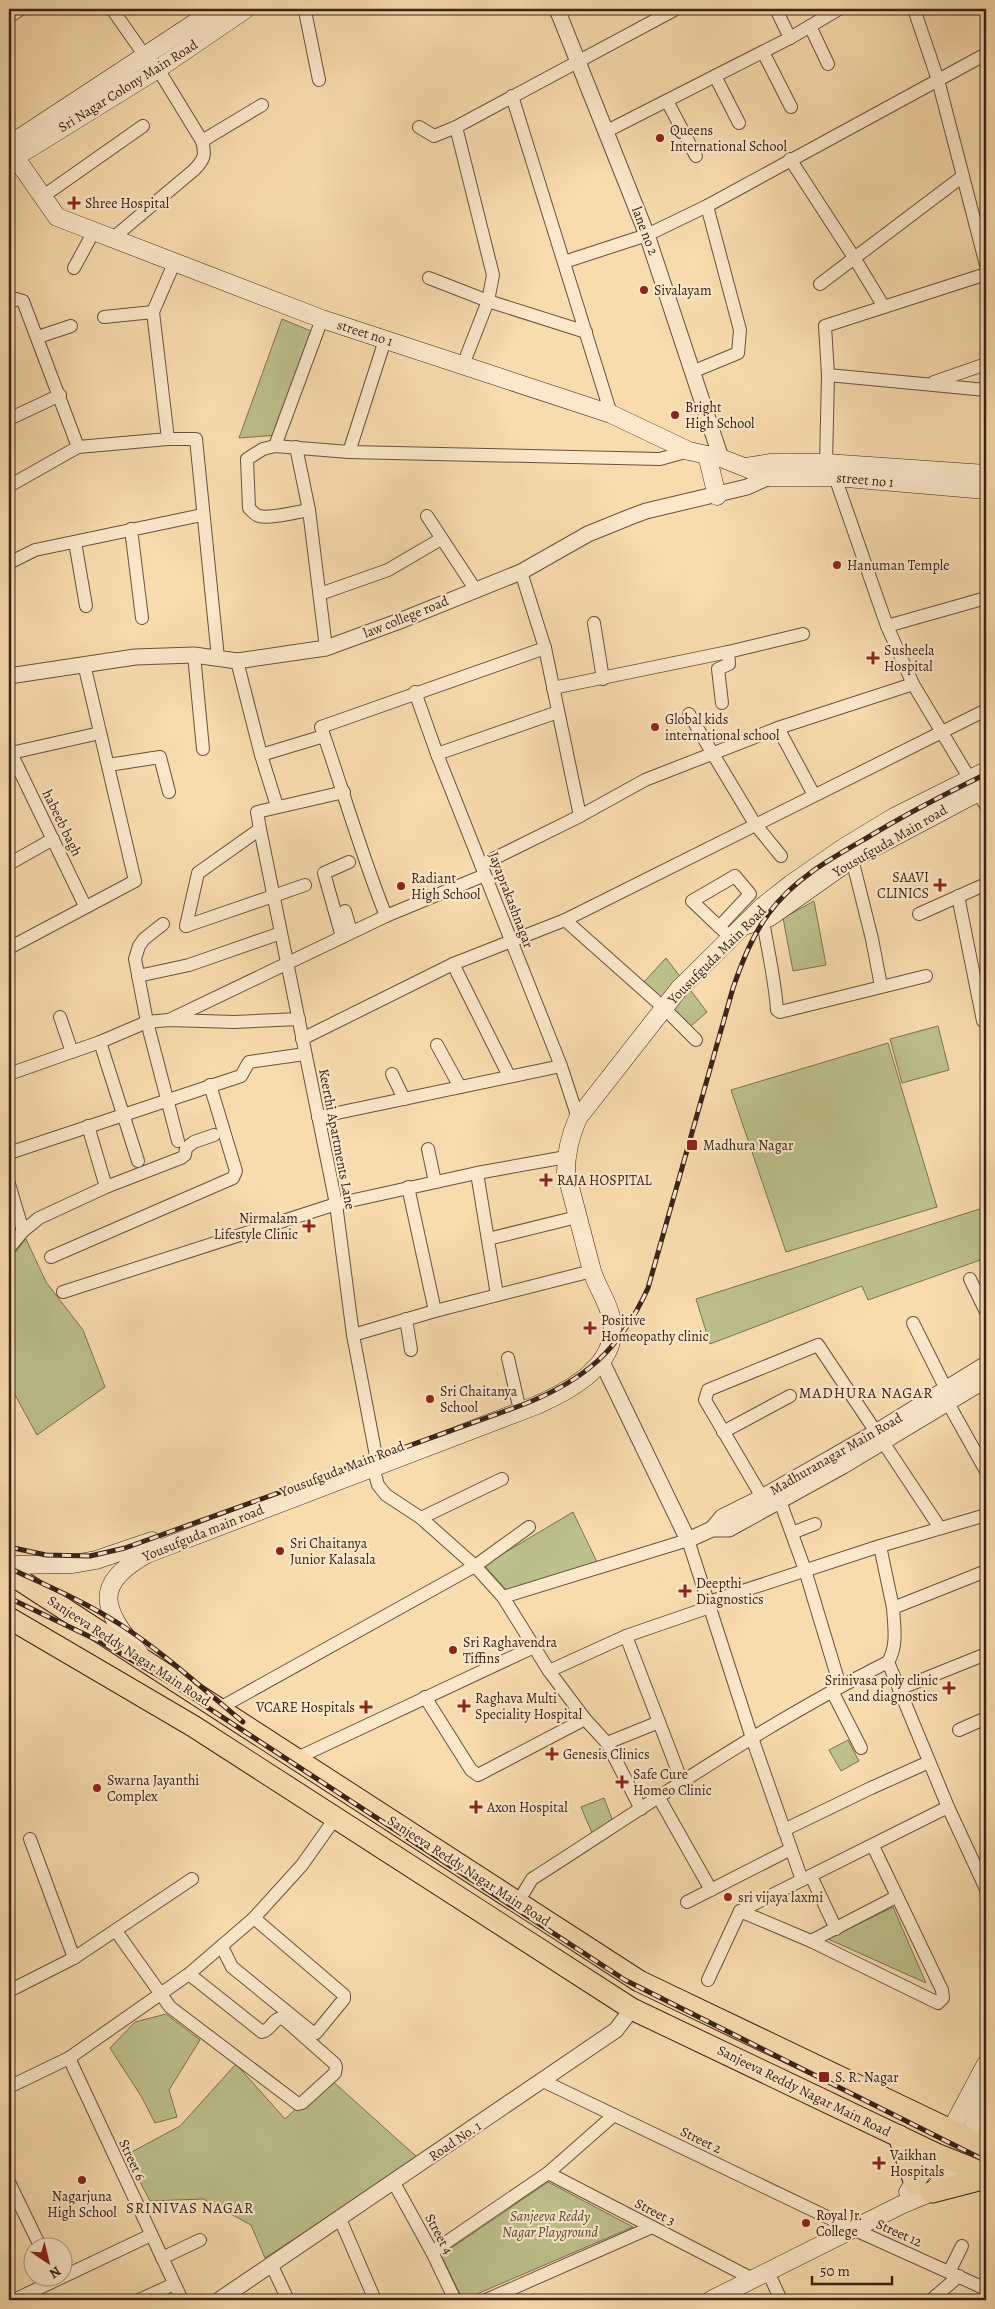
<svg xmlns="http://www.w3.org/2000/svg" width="995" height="2309" viewBox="0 0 995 2309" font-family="Alegreya,serif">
  <rect width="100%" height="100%" fill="#f9dcae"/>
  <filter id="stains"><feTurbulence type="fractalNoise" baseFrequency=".004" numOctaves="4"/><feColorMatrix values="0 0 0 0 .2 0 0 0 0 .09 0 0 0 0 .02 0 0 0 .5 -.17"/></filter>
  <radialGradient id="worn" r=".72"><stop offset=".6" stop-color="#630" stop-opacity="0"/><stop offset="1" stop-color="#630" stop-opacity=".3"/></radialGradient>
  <!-- green -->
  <g fill="#bcc08b" stroke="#7b7252">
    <polygon points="282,319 311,331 278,435 239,438"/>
    <polygon points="814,901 826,965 793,971 783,918"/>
    <polygon points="666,958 707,1012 690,1027 643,983"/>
    <polygon points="938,1026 949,1070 902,1083 890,1039"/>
    <polygon points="888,1043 937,1207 786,1252 731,1090"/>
    <polygon points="986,1207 986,1258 868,1300 862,1286 710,1344 696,1299"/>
    <polygon points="26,1239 46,1282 83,1330 105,1387 37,1435 14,1393 9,1388 9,1260"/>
    <polygon points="573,1512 598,1564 509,1593 484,1565"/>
    <polygon points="848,1740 859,1761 841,1771 829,1750"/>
    <polygon points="604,1798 614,1824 592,1833 581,1807"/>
    <polygon points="893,1907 926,1983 828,1939"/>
    <polygon points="166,2014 200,2040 169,2090 177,2117 155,2123 141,2096 110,2048 135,2022"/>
    <polygon points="236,2064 285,2119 329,2078 418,2158 265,2258 251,2225 203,2199 150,2201 126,2155 180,2126"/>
    <polygon points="548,2182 633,2227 463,2300 441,2255"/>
  </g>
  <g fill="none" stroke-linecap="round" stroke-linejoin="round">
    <defs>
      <g id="minor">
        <path d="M112,9l33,47 13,13 44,72c4,14 2,19 -8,29l-81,68"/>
        <polyline points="308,9 305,11 319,80"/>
        <polyline points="776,9 790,38"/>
        <polyline points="914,9 938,80 986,265"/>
        <polyline points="9,17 21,9"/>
        <polyline points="810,26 828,64"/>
        <polyline points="763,52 791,107"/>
        <polyline points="715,76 739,123"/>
        <polyline points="512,96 611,414"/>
        <polyline points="667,101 696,156"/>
        <polyline points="419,127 434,136 456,127 676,9"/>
        <polyline points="456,127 493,275 488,301 463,365"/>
        <polyline points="605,132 790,38 839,9"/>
        <polyline points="202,141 262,105"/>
        <polyline points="790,159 855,259 884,307"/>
        <polyline points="42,197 143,126"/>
        <polyline points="564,262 647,235 707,206 986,54"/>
        <polyline points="74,268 94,231"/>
        <polyline points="429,278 488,301 586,332"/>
        <polyline points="820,284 963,176"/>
        <polyline points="9,303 16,299 23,301 78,447"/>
        <polyline points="104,317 153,312"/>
        <polyline points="38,337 71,326"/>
        <polyline points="692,372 738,353 740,330 707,206"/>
        <polyline points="828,375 986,390"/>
        <polyline points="934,382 986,364"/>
        <polyline points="9,419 60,395"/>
        <polyline points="168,439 153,312 175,261"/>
        <polyline points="275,446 322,319"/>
        <polyline points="296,447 309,510 326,648"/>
        <polyline points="349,452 385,340"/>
        <polyline points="826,463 828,375 825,326 986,274"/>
        <polyline points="835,471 835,477 887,626 913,684"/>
        <polyline points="9,486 78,447 168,439 196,439 218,658"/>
        <path d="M309,510c-12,2 -40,9 -50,6 -4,-1 -8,-6 -10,-8l-2,-49 16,-10 12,-3 74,6 311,7 29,-8"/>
        <polyline points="427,516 475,589"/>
        <polyline points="131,529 142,618"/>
        <polyline points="75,542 86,606"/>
        <polyline points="9,563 35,550 202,515"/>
        <polyline points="521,572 545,648 580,816"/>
        <polyline points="320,594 388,570 441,539"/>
        <polyline points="594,623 603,679"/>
        <polyline points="887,626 986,598"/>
        <polyline points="194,655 203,749"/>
        <polyline points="237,661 261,755 277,806"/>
        <polyline points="553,688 728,652 803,634"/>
        <polyline points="415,692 437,754 561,1066 578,1118"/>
        <polyline points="722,703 718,669 729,664 728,652"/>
        <polyline points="689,714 755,824 781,856"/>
        <polyline points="778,728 814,795"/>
        <polyline points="9,748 11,753 100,733"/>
        <polyline points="11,753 85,906"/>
        <polyline points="437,754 558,712"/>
        <polyline points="261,755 324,736"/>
        <polyline points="108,765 160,757 169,792"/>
        <polyline points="260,829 336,1204 353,1335 376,1456 373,1467 378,1485 386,1495 421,1518 475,1566 503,1597 549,1671 585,1719 607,1743 641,1809"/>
        <polyline points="852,859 872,939 881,986"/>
        <polyline points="9,864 53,839"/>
        <polyline points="481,865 580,816 645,780 778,728 913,684 986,806"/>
        <polyline points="958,896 983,1021"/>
        <polyline points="345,911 351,932"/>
        <polyline points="919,914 986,884"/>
        <path d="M386,916c-25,-62 -43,-126 -65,-189l224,-79"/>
        <polyline points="565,920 664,1008 696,1040"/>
        <path d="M763,921c5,30 12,59 14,89l3,2 146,-36"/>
        <polyline points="163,924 144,939 139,946 135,959 147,1022 178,1141"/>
        <polyline points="186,926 198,873 260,829 257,812 344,792"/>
        <polyline points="186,926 305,885"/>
        <polyline points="719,927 750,894 735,876 692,901 732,939"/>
        <polyline points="342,937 324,873 349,862"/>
        <polyline points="9,948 135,881 84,664"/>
        <polyline points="453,964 509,1076"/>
        <polyline points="138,976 189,965 281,933"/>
        <polyline points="60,1017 72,1052"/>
        <polyline points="169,1020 386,916 485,875"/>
        <polyline points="302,1039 453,964 565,920 986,710"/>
        <polyline points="100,1042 138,1161"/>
        <polyline points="437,1045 460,1087"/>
        <polyline points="9,1074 100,1042 147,1022 169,1020 235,1022 299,1019"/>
        <polyline points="392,1074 404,1099"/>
        <polyline points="318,1117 561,1066"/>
        <polyline points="88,1126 106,1187"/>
        <polyline points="428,1149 435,1182"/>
        <polyline points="9,1153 241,1076 249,1062 305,1054"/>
        <polyline points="477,1173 497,1295"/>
        <polyline points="9,1184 23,1231"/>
        <polyline points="408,1187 435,1311"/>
        <polyline points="488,1239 577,1217"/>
        <polyline points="9,1248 23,1231 39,1218 106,1187 181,1158 185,1155 186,1148 194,1142 214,1135"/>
        <polyline points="51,1257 233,1178 236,1171 210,1085"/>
        <polyline points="970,1279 986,1312"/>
        <polyline points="63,1292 336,1204 477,1173 566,1157"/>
        <polyline points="406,1319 411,1350"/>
        <polyline points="913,1323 946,1389"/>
        <polyline points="353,1335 435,1311 592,1271"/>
        <polyline points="508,1358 518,1402"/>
        <polyline points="948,1403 986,1471"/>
        <polyline points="723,1432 790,1396"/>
        <polyline points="883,1442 940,1528"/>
        <polyline points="762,1497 705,1400 708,1390 818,1345 876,1432"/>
        <polyline points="780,1501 805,1570 840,1686"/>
        <polyline points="421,1518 502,1479"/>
        <polyline points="792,1533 815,1524"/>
        <polyline points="880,1546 893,1608 986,1571"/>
        <polyline points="503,1597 688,1540 752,1738 802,1880"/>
        <polyline points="709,1602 880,1546 986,1515"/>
        <polyline points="626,1636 682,1782"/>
        <path d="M888,1662c10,-16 6,-37 5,-54"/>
        <polyline points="549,1671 626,1636 710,1607"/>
        <polyline points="899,1689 986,1654"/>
        <polyline points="832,1691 861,1748"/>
        <polyline points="425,1697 471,1770 478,1775 585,1719"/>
        <polyline points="218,1709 475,1566 529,1527"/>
        <polyline points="959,1730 986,1718"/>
        <polyline points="607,1743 659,1722"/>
        <polyline points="295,1759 534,1647"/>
        <polyline points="659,1798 711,1890"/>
        <polyline points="784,1830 871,1788 929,1762"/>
        <polyline points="30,1839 74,1958"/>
        <polyline points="811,1876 836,1929"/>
        <path d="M518,1902l14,-23c117,-75 232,-155 356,-217l60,145 38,82"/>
        <polyline points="687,1902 791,1849"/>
        <polyline points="740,1911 811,1941 938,2003 943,1998 942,1990 873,1846"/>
        <path d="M116,1931l54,76 128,97 4,-1 33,-30 1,-6 -1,-3 -52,-46c-9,-1 -12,12 -21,14l-73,-58"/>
        <polyline points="811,1941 896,1897"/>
        <polyline points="222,1947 232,1967 313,2033 316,2033 344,1999 344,1995 254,1918"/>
        <polyline points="708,1980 740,1911 948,1807"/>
        <polyline points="9,1991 74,1958 192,1879"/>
        <polyline points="69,2058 182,2300"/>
        <polyline points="543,2081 846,2226"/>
        <polyline points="9,2087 69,2058 189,1974 254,1918 302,1865 336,1817"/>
        <polyline points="548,2173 747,2276"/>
        <polyline points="9,2182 40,2246"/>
        <polyline points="394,2183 432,2252 455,2300"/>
        <polyline points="340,2219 375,2300"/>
        <polyline points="853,2229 986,2289"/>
        <polyline points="432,2252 548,2173 614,2115"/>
        <polyline points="162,2258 200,2240"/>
        <polyline points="272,2266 288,2300"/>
        <polyline points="768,2272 781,2300"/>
        <polyline points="949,2272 962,2246"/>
        <polyline points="14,2300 151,2235"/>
        <polyline points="139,2300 174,2284"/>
        <polyline points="486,2300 652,2227"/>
        <polyline points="931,2300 959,2276"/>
      </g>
      <g id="tertiary">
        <polyline points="557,9 647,235 721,458"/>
        <polyline points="9,676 135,657 194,655 237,661 326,648 397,622 521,572 588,534 630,517 646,511 747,487 769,477 770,468"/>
        <polyline points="601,1360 688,1540 712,1529 729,1529 843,1466 986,1380"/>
        <polyline points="712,1529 722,1517 762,1497 876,1432 986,1364"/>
        <polyline points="219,2300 616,2030 632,2009"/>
      </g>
      <g id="secondary">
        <polyline points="9,145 216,9"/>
        <polyline points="15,157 57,217 322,319 611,414 689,451 721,458 769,477 835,477 986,490"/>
        <polyline points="9,161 158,69 246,9"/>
        <polyline points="707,455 717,496"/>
        <polyline points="746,467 771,463 826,463 986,474"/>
        <polyline points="747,925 770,917 852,859 986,788"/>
        <polyline points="9,1565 73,1564 96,1560 152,1541"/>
        <path d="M139,1653c-36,-43 -48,-68 8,-99l390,-149c34,-15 85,-42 74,-88 -4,-17 -14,-30 -19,-46l-26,-99c0,-20 4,-36 12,-54l101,-129 84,-83 28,-22 52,-36 51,-31 92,-46"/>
        <polyline points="951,2130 986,2064"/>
        <polyline points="968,2138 986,2098"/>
        <polyline points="908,2192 936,2154"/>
        <polyline points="711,2300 901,2205 932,2192 957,2162"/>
      </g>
      <g id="trunk">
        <polyline points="9,1573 639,1981 986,2147"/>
        <polyline points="9,1618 193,1726 632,2009 936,2154 986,2174"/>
        <polyline points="899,2136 915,2184"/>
        <polyline points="932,2192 986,2178"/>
      </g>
    </defs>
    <!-- minor casing -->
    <use href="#minor" stroke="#6a513e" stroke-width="14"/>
    <!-- tertiary casing -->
    <use href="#tertiary" stroke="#6a513e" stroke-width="17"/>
    <!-- secondary casing -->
    <use href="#secondary" stroke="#3a2319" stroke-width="19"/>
    <!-- trunk casing -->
    <use href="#trunk" stroke="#3a2319" stroke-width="23"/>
    <!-- minor -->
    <use href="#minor" stroke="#fbe8ca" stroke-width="12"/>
    <!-- tertiary -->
    <use href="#tertiary" stroke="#fbe8ca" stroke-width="15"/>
    <!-- secondary -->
    <use href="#secondary" stroke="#fbe8ca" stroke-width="18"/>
    <!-- trunk -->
    <use href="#trunk" stroke="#f9dcae" stroke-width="21"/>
    <defs>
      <g id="rail">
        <path d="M9,1547l37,8 44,1 35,-8 397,-143c62,-24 98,-55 126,-117l85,-300c9,-26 19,-52 36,-75 25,-34 61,-54 96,-74 39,-24 80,-45 121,-65"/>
        <path d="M9,1568c38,18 77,34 112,57 43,28 82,64 122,97"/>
        <polyline points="9,1598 101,1642 164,1679 625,1980 986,2161"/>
      </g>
    </defs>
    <!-- rail casing -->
    <use href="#rail" stroke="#3a2319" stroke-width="5"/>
    <!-- rail -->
    <use href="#rail" stroke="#fbe8ca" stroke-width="3" stroke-dasharray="9" stroke-linecap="butt"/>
  </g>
  <!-- markers -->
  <g fill="#8f2418" stroke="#fbe8ca" stroke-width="2">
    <circle cx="660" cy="138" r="5"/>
    <path d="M71.5 195.5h5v5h5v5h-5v5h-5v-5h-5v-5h5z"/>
    <circle cx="644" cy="290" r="5"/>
    <circle cx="675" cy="415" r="5"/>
    <circle cx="837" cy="565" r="5"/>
    <path d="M870.5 650.5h5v5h5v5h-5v5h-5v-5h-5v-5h5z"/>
    <circle cx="655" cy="727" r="5"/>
    <path d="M937.5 877.5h5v5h5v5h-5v5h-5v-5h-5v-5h5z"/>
    <circle cx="401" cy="886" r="5"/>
    <rect x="686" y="1139" width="12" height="12" rx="2.5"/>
    <path d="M543.5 1172.5h5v5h5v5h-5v5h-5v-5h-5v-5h5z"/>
    <path d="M306.5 1218.5h5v5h5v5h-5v5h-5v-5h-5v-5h5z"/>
    <path d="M587.5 1320.5h5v5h5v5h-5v5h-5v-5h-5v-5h5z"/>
    <circle cx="430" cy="1399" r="5"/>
    <circle cx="280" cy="1551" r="5"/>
    <path d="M682.5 1583.5h5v5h5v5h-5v5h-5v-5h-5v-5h5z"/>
    <circle cx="453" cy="1650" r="5"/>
    <path d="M946.5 1680.5h5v5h5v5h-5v5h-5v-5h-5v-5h5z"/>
    <path d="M461.5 1698.5h5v5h5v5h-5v5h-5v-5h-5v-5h5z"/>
    <path d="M363.5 1699.5h5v5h5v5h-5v5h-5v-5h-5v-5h5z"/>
    <path d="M549.5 1746.5h5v5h5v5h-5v5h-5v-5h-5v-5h5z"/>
    <path d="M619.5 1774.5h5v5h5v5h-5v5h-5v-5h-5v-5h5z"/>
    <circle cx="97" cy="1788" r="5"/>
    <path d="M473.5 1799.5h5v5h5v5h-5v5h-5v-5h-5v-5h5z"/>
    <circle cx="728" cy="1897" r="5"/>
    <rect x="818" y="2071" width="12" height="12" rx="2.5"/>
    <path d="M876.5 2155.5h5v5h5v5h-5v5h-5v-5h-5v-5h5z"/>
    <circle cx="82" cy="2180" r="5"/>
    <circle cx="806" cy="2223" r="5"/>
  </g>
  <g text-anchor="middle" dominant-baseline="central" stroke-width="4.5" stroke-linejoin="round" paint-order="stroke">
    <!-- street labels -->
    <g font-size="14" fill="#3a2319" stroke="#fbe8ca">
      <text transform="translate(128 86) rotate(-32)">Sri Nagar Colony Main Road</text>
      <text transform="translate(645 231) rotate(69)">lane no 2</text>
      <text transform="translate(365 333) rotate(18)">street no 1</text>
      <text transform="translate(865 480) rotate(5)">street no 1</text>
      <text transform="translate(406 617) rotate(-22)">law college road</text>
      <text transform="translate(62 823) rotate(64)">habeeb bagh</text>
      <text transform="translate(890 841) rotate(-30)">Yousufguda Main road</text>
      <text transform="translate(511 900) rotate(69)">Jayaprakashnagar</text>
      <text transform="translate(717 955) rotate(-45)">Yousufguda Main Road</text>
      <text transform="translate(337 1139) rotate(79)">Keerthi Apartments Lane</text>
      <text transform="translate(836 1454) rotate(-30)">Madhuranagar Main Road</text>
      <text transform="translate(342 1469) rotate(-21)">Yousufguda Main Road</text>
      <text transform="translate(203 1533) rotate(-22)">Yousufguda main road</text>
      <text transform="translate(129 1651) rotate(33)">Sanjeeva Reddy Nagar Main Road</text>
      <text transform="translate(469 1871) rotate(33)">Sanjeeva Reddy Nagar Main Road</text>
      <text transform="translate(804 2091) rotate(26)">Sanjeeva Reddy Nagar Main Road</text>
      <text transform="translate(701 2140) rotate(26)">Street 2</text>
      <text transform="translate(455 2141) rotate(-34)">Road No. 1</text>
      <text transform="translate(132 2160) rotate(65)">Street 6</text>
      <text transform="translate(655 2212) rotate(27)">Street 3</text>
      <text transform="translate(899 2233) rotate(24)">Street 12</text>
      <text transform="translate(439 2234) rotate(62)">Street 4</text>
    </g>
    <!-- poi labels -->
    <g font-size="14" fill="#3a2319" stroke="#fbe8ca" text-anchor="start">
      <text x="670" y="130">Queens<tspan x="670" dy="16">International School</tspan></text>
      <text x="85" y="203">Shree Hospital</text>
      <text x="654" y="290">Sivalayam</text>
      <text x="685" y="407">Bright<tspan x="685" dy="16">High School</tspan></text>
      <text x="847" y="565">Hanuman Temple</text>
      <text x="884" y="650">Susheela<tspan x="884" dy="16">Hospital</tspan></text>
      <text x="665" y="719">Global kids<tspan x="665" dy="16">international school</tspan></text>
      <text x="929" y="877" text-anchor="end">SAAVI<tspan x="929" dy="16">CLINICS</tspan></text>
      <text x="411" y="878">Radiant<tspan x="411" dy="16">High School</tspan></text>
      <text x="703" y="1145">Madhura Nagar</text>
      <text x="557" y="1180">RAJA HOSPITAL</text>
      <text x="298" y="1218" text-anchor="end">Nirmalam<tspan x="298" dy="16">Lifestyle Clinic</tspan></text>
      <text x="601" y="1320">Positive<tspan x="601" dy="16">Homeopathy clinic</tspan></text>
      <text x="440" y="1391">Sri Chaitanya<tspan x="440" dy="16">School</tspan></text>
      <text x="290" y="1543">Sri Chaitanya<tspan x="290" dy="16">Junior Kalasala</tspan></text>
      <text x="696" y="1583">Deepthi<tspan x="696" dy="16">Diagnostics</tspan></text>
      <text x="463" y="1642">Sri Raghavendra<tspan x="463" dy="16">Tiffins</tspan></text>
      <text x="938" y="1680" text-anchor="end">Srinivasa poly clinic<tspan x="938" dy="16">and diagnostics</tspan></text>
      <text x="475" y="1698">Raghava Multi<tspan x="475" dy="16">Speciality Hospital</tspan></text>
      <text x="355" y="1707" text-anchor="end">VCARE Hospitals</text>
      <text x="563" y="1754">Genesis Clinics</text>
      <text x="633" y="1774">Safe Cure<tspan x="633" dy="16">Homeo Clinic</tspan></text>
      <text x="107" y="1780">Swarna Jayanthi<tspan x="107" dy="16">Complex</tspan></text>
      <text x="487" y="1807">Axon Hospital</text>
      <text x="738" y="1897">sri vijaya laxmi</text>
      <text x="835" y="2077">S. R. Nagar</text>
      <text x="890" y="2155">Vaikhan<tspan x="890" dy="16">Hospitals</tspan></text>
      <text x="82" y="2196" text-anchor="middle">Nagarjuna<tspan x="82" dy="16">High School</tspan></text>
      <text x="816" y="2215">Royal Jr.<tspan x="816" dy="16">College</tspan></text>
    </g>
    <!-- park labels -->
    <g font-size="14" font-style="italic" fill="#5a4a36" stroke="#fbe8ca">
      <text x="550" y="2216">Sanjeeva Reddy<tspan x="550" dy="16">Nagar Playground</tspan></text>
    </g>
    <!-- neighbourhood labels -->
    <g font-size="15" letter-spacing="1" fill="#3a2319" stroke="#fbe8ca">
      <text x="866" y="1393">MADHURA NAGAR</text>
      <text x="190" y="2208">SRINIVAS NAGAR</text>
    </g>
  </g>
  <!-- margin -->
  <rect width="995" height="2309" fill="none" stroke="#f9dcae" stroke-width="30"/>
  <rect x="10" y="10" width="975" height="2289" fill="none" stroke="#3a2319" stroke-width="2.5"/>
  <rect x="15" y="15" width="965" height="2279" fill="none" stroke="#3a2319"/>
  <!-- north arrow -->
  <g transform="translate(48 2262) rotate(145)"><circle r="24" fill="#fbe8ca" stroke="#ae9983"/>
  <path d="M0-4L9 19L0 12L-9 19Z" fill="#8f2418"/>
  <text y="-8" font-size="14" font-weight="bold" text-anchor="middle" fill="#3a2319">N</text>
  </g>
  <!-- scale -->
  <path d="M812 2276v8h80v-8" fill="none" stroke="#3a2319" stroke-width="2.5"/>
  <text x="820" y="2276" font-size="15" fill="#3a2319" stroke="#fbe8ca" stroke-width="4" paint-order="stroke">50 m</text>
  <rect width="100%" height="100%" filter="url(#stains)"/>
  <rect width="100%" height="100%" fill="url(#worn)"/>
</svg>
